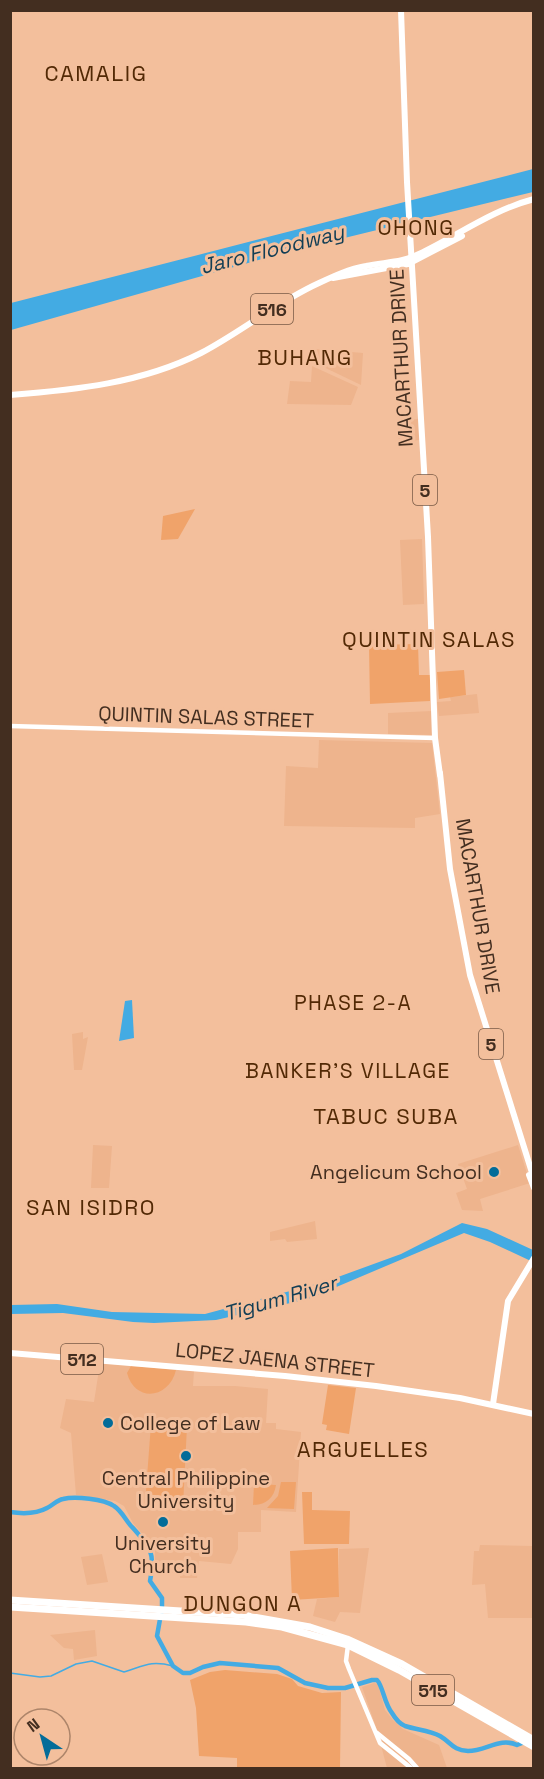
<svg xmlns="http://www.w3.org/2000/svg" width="544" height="1779" viewBox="0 0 544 1779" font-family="'Space Grotesk',sans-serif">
  <rect width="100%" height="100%" fill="#f3bf9c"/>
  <!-- built -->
  <g fill="#eeb48d">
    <polygon points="315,349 363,353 361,385 311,361"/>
    <polygon points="312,366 358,387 351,405 287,404 290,381 311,382"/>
    <polygon points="418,419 419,440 399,442 397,421"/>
    <polygon points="422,539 424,604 403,605 400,540"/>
    <polygon points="477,694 479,713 439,716 437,702 451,701 450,697"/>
    <polygon points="432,711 433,735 388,734 388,713"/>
    <polygon points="319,740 432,743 440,814 415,818 415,828 284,826 286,766 318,768"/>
    <polygon points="83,1032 83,1039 88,1037 82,1070 74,1070 72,1034"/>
    <polygon points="93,1145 112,1146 109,1188 91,1188"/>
    <polygon points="518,1145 530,1183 480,1199 483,1211 462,1210 456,1193 467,1189 458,1164"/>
    <polygon points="315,1221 317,1239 287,1242 285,1239 270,1241 270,1232"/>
    <polygon points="100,1363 194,1371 193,1386 235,1386 268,1389 266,1423 276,1423 276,1429 301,1432 296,1512 261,1510 261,1532 238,1532 238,1549 231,1564 199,1561 197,1578 180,1578 180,1573 155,1572 155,1549 133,1523 124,1506 115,1501 76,1495 71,1433 60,1428 66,1399 94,1402"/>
    <polygon points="480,1545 533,1546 533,1618 488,1618 485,1584 472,1585 474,1551 479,1551"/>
    <polygon points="369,1548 360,1613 340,1612 335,1622 313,1616 317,1599 339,1597 339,1549"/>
    <polygon points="102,1554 108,1582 87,1585 81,1557"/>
    <polygon points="95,1630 97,1656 74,1660 73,1649 64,1648 50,1635"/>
    <polygon points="374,1683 378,1684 385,1710 393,1720 403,1729 439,1745 447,1768 387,1768 377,1730 362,1687"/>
  </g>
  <!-- green -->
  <g fill="#f0a36a">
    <polygon points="195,509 178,539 161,540 163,516"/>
    <polygon points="418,644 419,675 430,675 430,701 370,704 369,645"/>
    <polygon points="464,670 466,695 439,699 437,672"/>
    <path d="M131,1366l45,4c-7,29 -41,33 -49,3z"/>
    <polygon points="328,1385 356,1388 349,1434 326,1430 327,1425 322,1424"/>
    <polygon points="151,1424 187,1426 183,1506 145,1504"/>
    <polygon points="281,1482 296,1482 294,1509 267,1508 278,1496"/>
    <path d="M254,1484l22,1c-2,13 -10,20 -23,20z"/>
    <polygon points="302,1492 312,1492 312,1510 350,1511 349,1544 304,1544"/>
    <polygon points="338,1548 339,1597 292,1600 290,1551"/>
    <polygon points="225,1670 277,1674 292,1679 298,1686 322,1693 341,1692 340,1768 237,1768 237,1758 199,1756 196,1708 190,1680 210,1672"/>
  </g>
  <!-- water -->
  <g fill="#43abe3">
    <polygon points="533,169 533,192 283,253 11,330 11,303"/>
    <polygon points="132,1000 134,1038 119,1041 125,1001"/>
    <polygon points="462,1223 487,1229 533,1250 533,1262 490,1242 464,1233 308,1299 216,1320 154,1323 133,1322 63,1313 11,1314 11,1305 57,1304 112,1312 205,1314 327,1281 401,1254"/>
  </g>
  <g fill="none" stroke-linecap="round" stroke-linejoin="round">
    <!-- stream -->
    <path stroke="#43abe3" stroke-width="1.5" d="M10,1673l30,4 11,-1 25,-12 16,-3 32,11c20,-6 26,-12 49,-6"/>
    <!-- river -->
    <path stroke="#43abe3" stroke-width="4.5" d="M10,1512c13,2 26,2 37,-4 6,-3 10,-8 16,-9 12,-3 41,0 51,7 8,5 12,15 18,21 18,20 24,26 18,54l12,17v10l-5,28 16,30 10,7h7l13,-6 17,-4 58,5 27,15 23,5h17l27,-8h5c6,6 7,23 15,33 3,5 8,11 13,13 12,4 24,4 35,10 12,7 12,14 28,15 18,0 32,-14 49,-6l10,-4"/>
    <!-- secondary -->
    <g stroke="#fff" stroke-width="4.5">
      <polyline points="10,726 435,738"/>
      <polyline points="348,1645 346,1661 349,1669 380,1743 411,1768"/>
      <polyline points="377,1733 409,1759 417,1768"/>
    </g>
    <!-- primary -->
    <g stroke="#fff" stroke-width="6">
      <polyline points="401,10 407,182 428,537 435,738 440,775"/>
      <polyline points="333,278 408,264 462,236"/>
      <path d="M10,395c65,-5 132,-12 191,-42 40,-21 76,-51 118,-70 15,-7 30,-14 47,-17 18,-4 36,-3 53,-12 38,-18 73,-44 115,-55"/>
      <polyline points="440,773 450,869 470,975 534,1179"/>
      <polyline points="529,1175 534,1188"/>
      <polyline points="10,1353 285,1376 376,1386 460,1398 534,1414"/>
      <polyline points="493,1404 508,1301 534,1258"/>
    </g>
    <!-- highway -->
    <g stroke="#fff" stroke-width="7">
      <polyline points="10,1600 243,1615 310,1627 347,1639 402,1664 534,1740"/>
      <polyline points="10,1607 246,1622 282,1627 348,1645 399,1670 534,1747"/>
    </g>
  </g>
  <!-- markers -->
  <g fill="#036c99" stroke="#f3bf9c" stroke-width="2">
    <circle cx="494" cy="1172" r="6"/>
    <circle cx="108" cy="1423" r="6"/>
    <circle cx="186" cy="1456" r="6"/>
    <circle cx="163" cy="1522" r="6"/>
  </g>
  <g text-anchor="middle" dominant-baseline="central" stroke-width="6" stroke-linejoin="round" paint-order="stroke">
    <!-- shield labels -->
    <g fill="#f3bf9c" stroke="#785a45" stroke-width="1.5">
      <rect x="251" y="294" width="42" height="30" rx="4.5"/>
      <rect x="413" y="475" width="24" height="30" rx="4.5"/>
      <rect x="479" y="1029" width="24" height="30" rx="4.5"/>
      <rect x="61" y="1344" width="42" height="30" rx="4.5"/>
      <rect x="412" y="1675" width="42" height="30" rx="4.5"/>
    </g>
    <g font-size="18" font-weight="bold" fill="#432e20">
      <text x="272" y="309">516</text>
      <text x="425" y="490">5</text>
      <text x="491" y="1044">5</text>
      <text x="82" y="1359">512</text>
      <text x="433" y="1690">515</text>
    </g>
    <!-- street labels -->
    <g font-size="20" fill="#432e20" stroke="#f3bf9c">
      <text transform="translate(401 358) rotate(-93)">MACARTHUR DRIVE</text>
      <text transform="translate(206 717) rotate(2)">QUINTIN SALAS STREET</text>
      <text transform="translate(478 906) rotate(80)">MACARTHUR DRIVE</text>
      <text transform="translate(275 1360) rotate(6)">LOPEZ JAENA STREET</text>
    </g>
    <!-- poi labels -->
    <g font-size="20" fill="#432e20" stroke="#f3bf9c">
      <text x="482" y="1172" text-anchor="end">Angelicum School</text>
      <text x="120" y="1423" text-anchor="start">College of Law</text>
      <text x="186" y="1478">Central Philippine<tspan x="186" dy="23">University</tspan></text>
      <text x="163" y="1543">University<tspan x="163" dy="23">Church</tspan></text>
    </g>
    <!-- neighbourhood labels -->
    <g font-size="21" letter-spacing="1.5" fill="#522905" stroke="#f3bf9c">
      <text x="416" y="227">OHONG</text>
      <text x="353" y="1002">PHASE 2-A</text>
      <text x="348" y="1070">BANKER'S VILLAGE</text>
    </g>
    <!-- water labels -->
    <g font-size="21" font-style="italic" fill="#123e55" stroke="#f3bf9c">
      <text transform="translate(272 249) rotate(-14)">Jaro Floodway</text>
      <text transform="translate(280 1298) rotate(-16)">Tigum River</text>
    </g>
    <!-- quarter labels -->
    <g font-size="22" letter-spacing="1.5" fill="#522905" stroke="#f3bf9c">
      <text x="96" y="73">CAMALIG</text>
      <text x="305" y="357">BUHANG</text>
      <text x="429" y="639">QUINTIN SALAS</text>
      <text x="386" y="1116">TABUC SUBA</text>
      <text x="91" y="1207">SAN ISIDRO</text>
      <text x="363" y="1449">ARGUELLES</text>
      <text x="243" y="1603">DUNGON A</text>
    </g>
  </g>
  <!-- border -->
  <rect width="544" height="1779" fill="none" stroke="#432e20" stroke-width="24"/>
  <!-- north arrow -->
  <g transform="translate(42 1737) rotate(324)"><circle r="28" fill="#f3bf9c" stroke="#ad856a" stroke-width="1.5"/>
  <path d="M0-4.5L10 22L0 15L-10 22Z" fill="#036c99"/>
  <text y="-9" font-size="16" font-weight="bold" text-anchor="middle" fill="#432e20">N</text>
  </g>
</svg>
